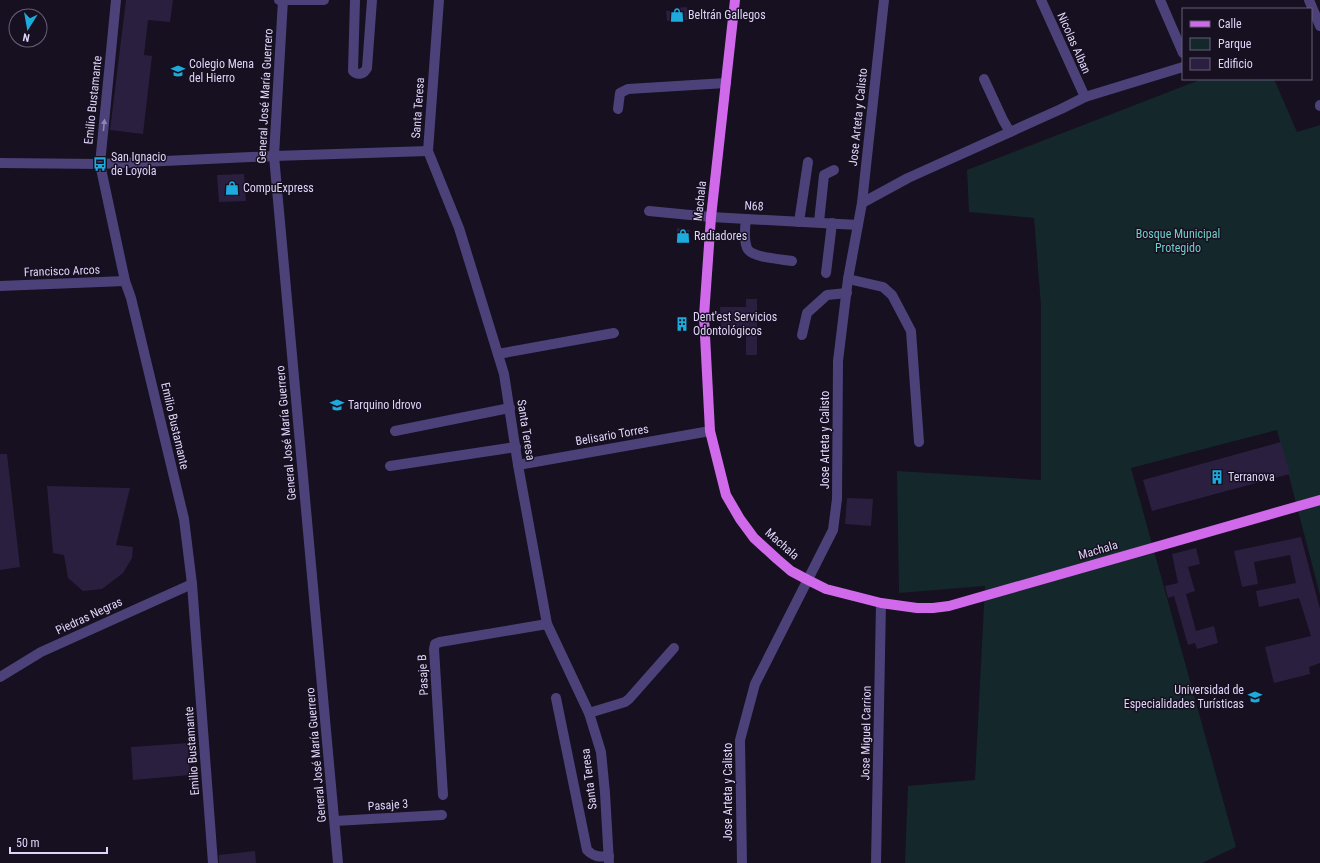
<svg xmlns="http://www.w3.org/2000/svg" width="1320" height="863" viewBox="0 0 1320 863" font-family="'Roboto Condensed',sans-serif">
  <rect width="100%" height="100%" fill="#161020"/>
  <!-- green -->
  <polygon fill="#14272a" points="1202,79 1274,79 1297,132 1320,125 1320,595 1277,430 1131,468 1236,847 1202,863 905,863 908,786 975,780 985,586 899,593 897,471 1041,480 1041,306 1034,218 969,212 967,170"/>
  <!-- building -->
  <g fill="#2b1f3f">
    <polygon points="126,0 173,0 170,22 148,20 144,55 152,56 143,134 110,130"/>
    <polygon points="687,7 688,20 667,21 666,11 674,11 674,8"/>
    <polygon points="244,174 246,201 219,202 217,175"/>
    <polygon points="677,228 690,230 688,244 676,242"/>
    <polygon points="746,299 757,299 757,355 746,355 746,329 721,329 720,307 746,307"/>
    <polygon points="1281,442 1290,474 1152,511 1143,480"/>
    <polygon points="0,454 7,454 20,567 0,570"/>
    <polygon points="47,486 130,488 116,545 133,547 132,558 123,573 102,589 83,591 68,578 64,555 53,553"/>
    <polygon points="847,498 873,499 871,526 845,524"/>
    <polygon points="1301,537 1320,609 1320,663 1309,667 1310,674 1274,683 1265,647 1311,636 1299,598 1259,607 1256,591 1296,583 1290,555 1254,562 1258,584 1242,587 1234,551"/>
    <polygon points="1196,548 1200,564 1188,567 1195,591 1186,594 1196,631 1214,626 1218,643 1197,649 1195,643 1188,645 1174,596 1168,598 1165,586 1178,583 1172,554"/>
    <polygon points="188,743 190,775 133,780 131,747"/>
    <polygon points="255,851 256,863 219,863 219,855"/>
  </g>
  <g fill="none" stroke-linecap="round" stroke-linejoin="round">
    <!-- minor -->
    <g stroke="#4d4179" stroke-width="10">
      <polyline points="116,0 100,164 125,281 131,298 184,519 192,584 213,863"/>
      <polyline points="279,0 324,0"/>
      <polyline points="283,0 274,156 338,863"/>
      <path d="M355,0l-2,71c5,5 11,3 14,-3l5,-68"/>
      <polyline points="439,0 428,151 459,228 504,374 518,465 547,624 589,713 601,752 605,793 609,863"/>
      <polyline points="1041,0 1085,97"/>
      <polyline points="1160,0 1183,53"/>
      <polyline points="1309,0 1320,26"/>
      <polyline points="984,79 1003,120 1010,132"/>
      <polyline points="1320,106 1320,105"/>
      <polyline points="618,109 620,93 628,89 726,83"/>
      <polyline points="0,163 100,164 274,156 428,151"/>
      <polyline points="862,203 908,178 1061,109 1085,97 1183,67"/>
      <polyline points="649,211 711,217 858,225"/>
      <path d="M746,219c-1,8 -2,21 1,29 4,10 35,11 45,13"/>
      <polyline points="799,222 808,162"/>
      <polyline points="819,222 824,175 834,170"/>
      <polyline points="826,273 832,223"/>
      <polyline points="848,279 883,287 892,295 911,331 919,442"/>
      <polyline points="0,286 125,281"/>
      <polyline points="802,335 807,313 827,295 847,293"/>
      <polyline points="498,354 614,333"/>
      <polyline points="395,431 510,408"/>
      <polyline points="518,465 710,431"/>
      <polyline points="390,466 516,447"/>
      <polyline points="0,677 41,652 192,584"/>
      <path d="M556,698l31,152c7,7 12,7 22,6"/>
      <polyline points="589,713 625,702 629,699 674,648"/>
      <polyline points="443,795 434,649 435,644 440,642 547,624"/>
      <polyline points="335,821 442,815"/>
      <polyline points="742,863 740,740 755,684 833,530 837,499 838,361 848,279 862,203 884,0"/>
      <polyline points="876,863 881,603"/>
    </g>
    <!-- major -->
    <polyline stroke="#d06aeb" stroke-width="10" points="735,0 711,217 704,316 710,431 726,495 740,519 754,538 777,559 791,571 808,580 826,589 881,603 917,608 933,608 949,606 1320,500"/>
  </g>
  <!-- one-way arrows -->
  <defs><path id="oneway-solid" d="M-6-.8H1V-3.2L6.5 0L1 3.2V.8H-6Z"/></defs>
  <use fill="#8f84b3" href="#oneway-solid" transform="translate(104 125) rotate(-84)"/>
  <!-- icons -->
  <defs>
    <symbol id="shop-bare" viewBox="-9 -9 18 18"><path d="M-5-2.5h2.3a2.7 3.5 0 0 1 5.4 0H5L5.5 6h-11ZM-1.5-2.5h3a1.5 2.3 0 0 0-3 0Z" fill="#1dabdd" stroke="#161020" stroke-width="2.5" paint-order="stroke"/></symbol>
    <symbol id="school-bare" viewBox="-9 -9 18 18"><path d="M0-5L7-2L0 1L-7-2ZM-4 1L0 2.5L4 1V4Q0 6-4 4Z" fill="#1dabdd" stroke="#161020" stroke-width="2.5" paint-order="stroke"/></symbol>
    <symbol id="bus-bare" viewBox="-9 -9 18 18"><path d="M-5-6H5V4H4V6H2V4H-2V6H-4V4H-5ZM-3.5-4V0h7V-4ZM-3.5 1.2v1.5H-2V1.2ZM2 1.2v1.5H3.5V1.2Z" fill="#1dabdd" stroke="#161020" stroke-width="2.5" paint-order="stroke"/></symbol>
    <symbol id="building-bare" viewBox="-9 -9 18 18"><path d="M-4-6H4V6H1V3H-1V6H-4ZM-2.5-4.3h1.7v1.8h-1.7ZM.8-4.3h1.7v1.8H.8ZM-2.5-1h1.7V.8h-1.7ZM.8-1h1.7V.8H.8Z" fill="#1dabdd" stroke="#161020" stroke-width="2.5" paint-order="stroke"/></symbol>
    <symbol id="university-bare" viewBox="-9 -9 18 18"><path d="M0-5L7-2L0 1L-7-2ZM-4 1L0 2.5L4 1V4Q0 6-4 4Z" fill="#1dabdd" stroke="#161020" stroke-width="2.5" paint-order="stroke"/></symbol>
  </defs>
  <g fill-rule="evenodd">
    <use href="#shop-bare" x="667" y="5" width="20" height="20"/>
    <use href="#school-bare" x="168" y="61" width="20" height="20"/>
    <use href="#bus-bare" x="90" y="154" width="20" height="20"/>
    <use href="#shop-bare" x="222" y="178" width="20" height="20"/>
    <use href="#shop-bare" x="673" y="226" width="20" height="20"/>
    <use href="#building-bare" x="672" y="314" width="20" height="20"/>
    <use href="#school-bare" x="327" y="395" width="20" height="20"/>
    <use href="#building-bare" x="1207" y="467" width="20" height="20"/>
    <use href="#university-bare" x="1245" y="687" width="20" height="20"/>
  </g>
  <g text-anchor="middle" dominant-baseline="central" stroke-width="3" stroke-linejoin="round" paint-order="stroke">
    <!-- poi labels -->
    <g font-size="12" fill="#dfd5f9" stroke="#161020" text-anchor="start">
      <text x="688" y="15">Beltrán Gallegos</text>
      <text x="189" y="64">Colegio Mena<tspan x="189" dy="14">del Hierro</tspan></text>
      <text x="111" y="157">San Ignacio<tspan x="111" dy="14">de Loyola</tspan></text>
      <text x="243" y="188">CompuExpress</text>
      <text x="694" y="236">Radiadores</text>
      <text x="693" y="317">Dent'est Servicios<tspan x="693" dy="14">Odontológicos</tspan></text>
      <text x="348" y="405">Tarquino Idrovo</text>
      <text x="1228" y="477">Terranova</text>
      <text x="1244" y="690" text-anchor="end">Universidad de<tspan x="1244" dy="14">Especialidades Turísticas</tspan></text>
    </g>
    <!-- street labels -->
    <g font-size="12" fill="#dfd5f9" stroke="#161020">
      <text transform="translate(1074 43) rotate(66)">Nicolas Alban</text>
      <text transform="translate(265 96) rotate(-87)">General José María Guerrero</text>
      <text transform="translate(93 100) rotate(-84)">Emilio Bustamante</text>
      <text transform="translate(418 108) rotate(-86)">Santa Teresa</text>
      <text transform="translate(858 117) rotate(-84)">Jose Arteta y Calisto</text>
      <text transform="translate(700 201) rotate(-84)">Machala</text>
      <text transform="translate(754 206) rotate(3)">N68</text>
      <text transform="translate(62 271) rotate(-2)">Francisco Arcos</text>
      <text transform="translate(175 426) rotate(77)">Emilio Bustamante</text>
      <text transform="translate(526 430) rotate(81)">Santa Teresa</text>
      <text transform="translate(286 433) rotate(-95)">General José María Guerrero</text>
      <text transform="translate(612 435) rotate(-10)">Belisario Torres</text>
      <text transform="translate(825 440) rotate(-90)">Jose Arteta y Calisto</text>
      <text transform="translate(782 544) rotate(41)">Machala</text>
      <text transform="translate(1098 550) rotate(-16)">Machala</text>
      <text transform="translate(89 616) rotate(-25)">Piedras Negras</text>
      <text transform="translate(423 675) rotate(-93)">Pasaje B</text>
      <text transform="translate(866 733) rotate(-89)">Jose Miguel Carrion</text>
      <text transform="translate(192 751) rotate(-94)">Emilio Bustamante</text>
      <text transform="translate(316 755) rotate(-95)">General José María Guerrero</text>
      <text transform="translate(589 779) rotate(-97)">Santa Teresa</text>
      <text transform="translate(728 792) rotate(-90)">Jose Arteta y Calisto</text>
      <text transform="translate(388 805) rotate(-4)">Pasaje 3</text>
    </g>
    <!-- park labels -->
    <g font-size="12" fill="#6bd0c7" stroke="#161020">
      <text x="1178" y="234">Bosque Municipal<tspan x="1178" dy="14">Protegido</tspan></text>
    </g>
  </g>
  <!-- legend -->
  <rect x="1182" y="8" width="130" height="72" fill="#161020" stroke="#665f77"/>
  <rect x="1190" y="21" width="20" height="6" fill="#d06aeb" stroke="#665f77"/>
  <text x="1218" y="28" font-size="12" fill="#dfd5f9">Calle</text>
  <rect x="1190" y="38" width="20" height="12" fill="#14272a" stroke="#665f77"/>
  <text x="1218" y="48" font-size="12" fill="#dfd5f9">Parque</text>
  <rect x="1190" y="58" width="20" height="12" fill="#2b1f3f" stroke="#665f77"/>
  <text x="1218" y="68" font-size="12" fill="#dfd5f9">Edificio</text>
  <!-- north arrow -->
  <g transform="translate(28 28) rotate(191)"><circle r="19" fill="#161020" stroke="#665f77"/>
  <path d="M0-3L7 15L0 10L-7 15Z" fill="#1dabdd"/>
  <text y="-6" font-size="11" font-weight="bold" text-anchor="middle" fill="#dfd5f9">N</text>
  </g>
  <!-- scale -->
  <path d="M10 847v6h97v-6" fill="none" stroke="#dfd5f9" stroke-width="2"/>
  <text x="16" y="847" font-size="12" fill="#dfd5f9" stroke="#161020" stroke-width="3" paint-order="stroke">50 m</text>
</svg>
